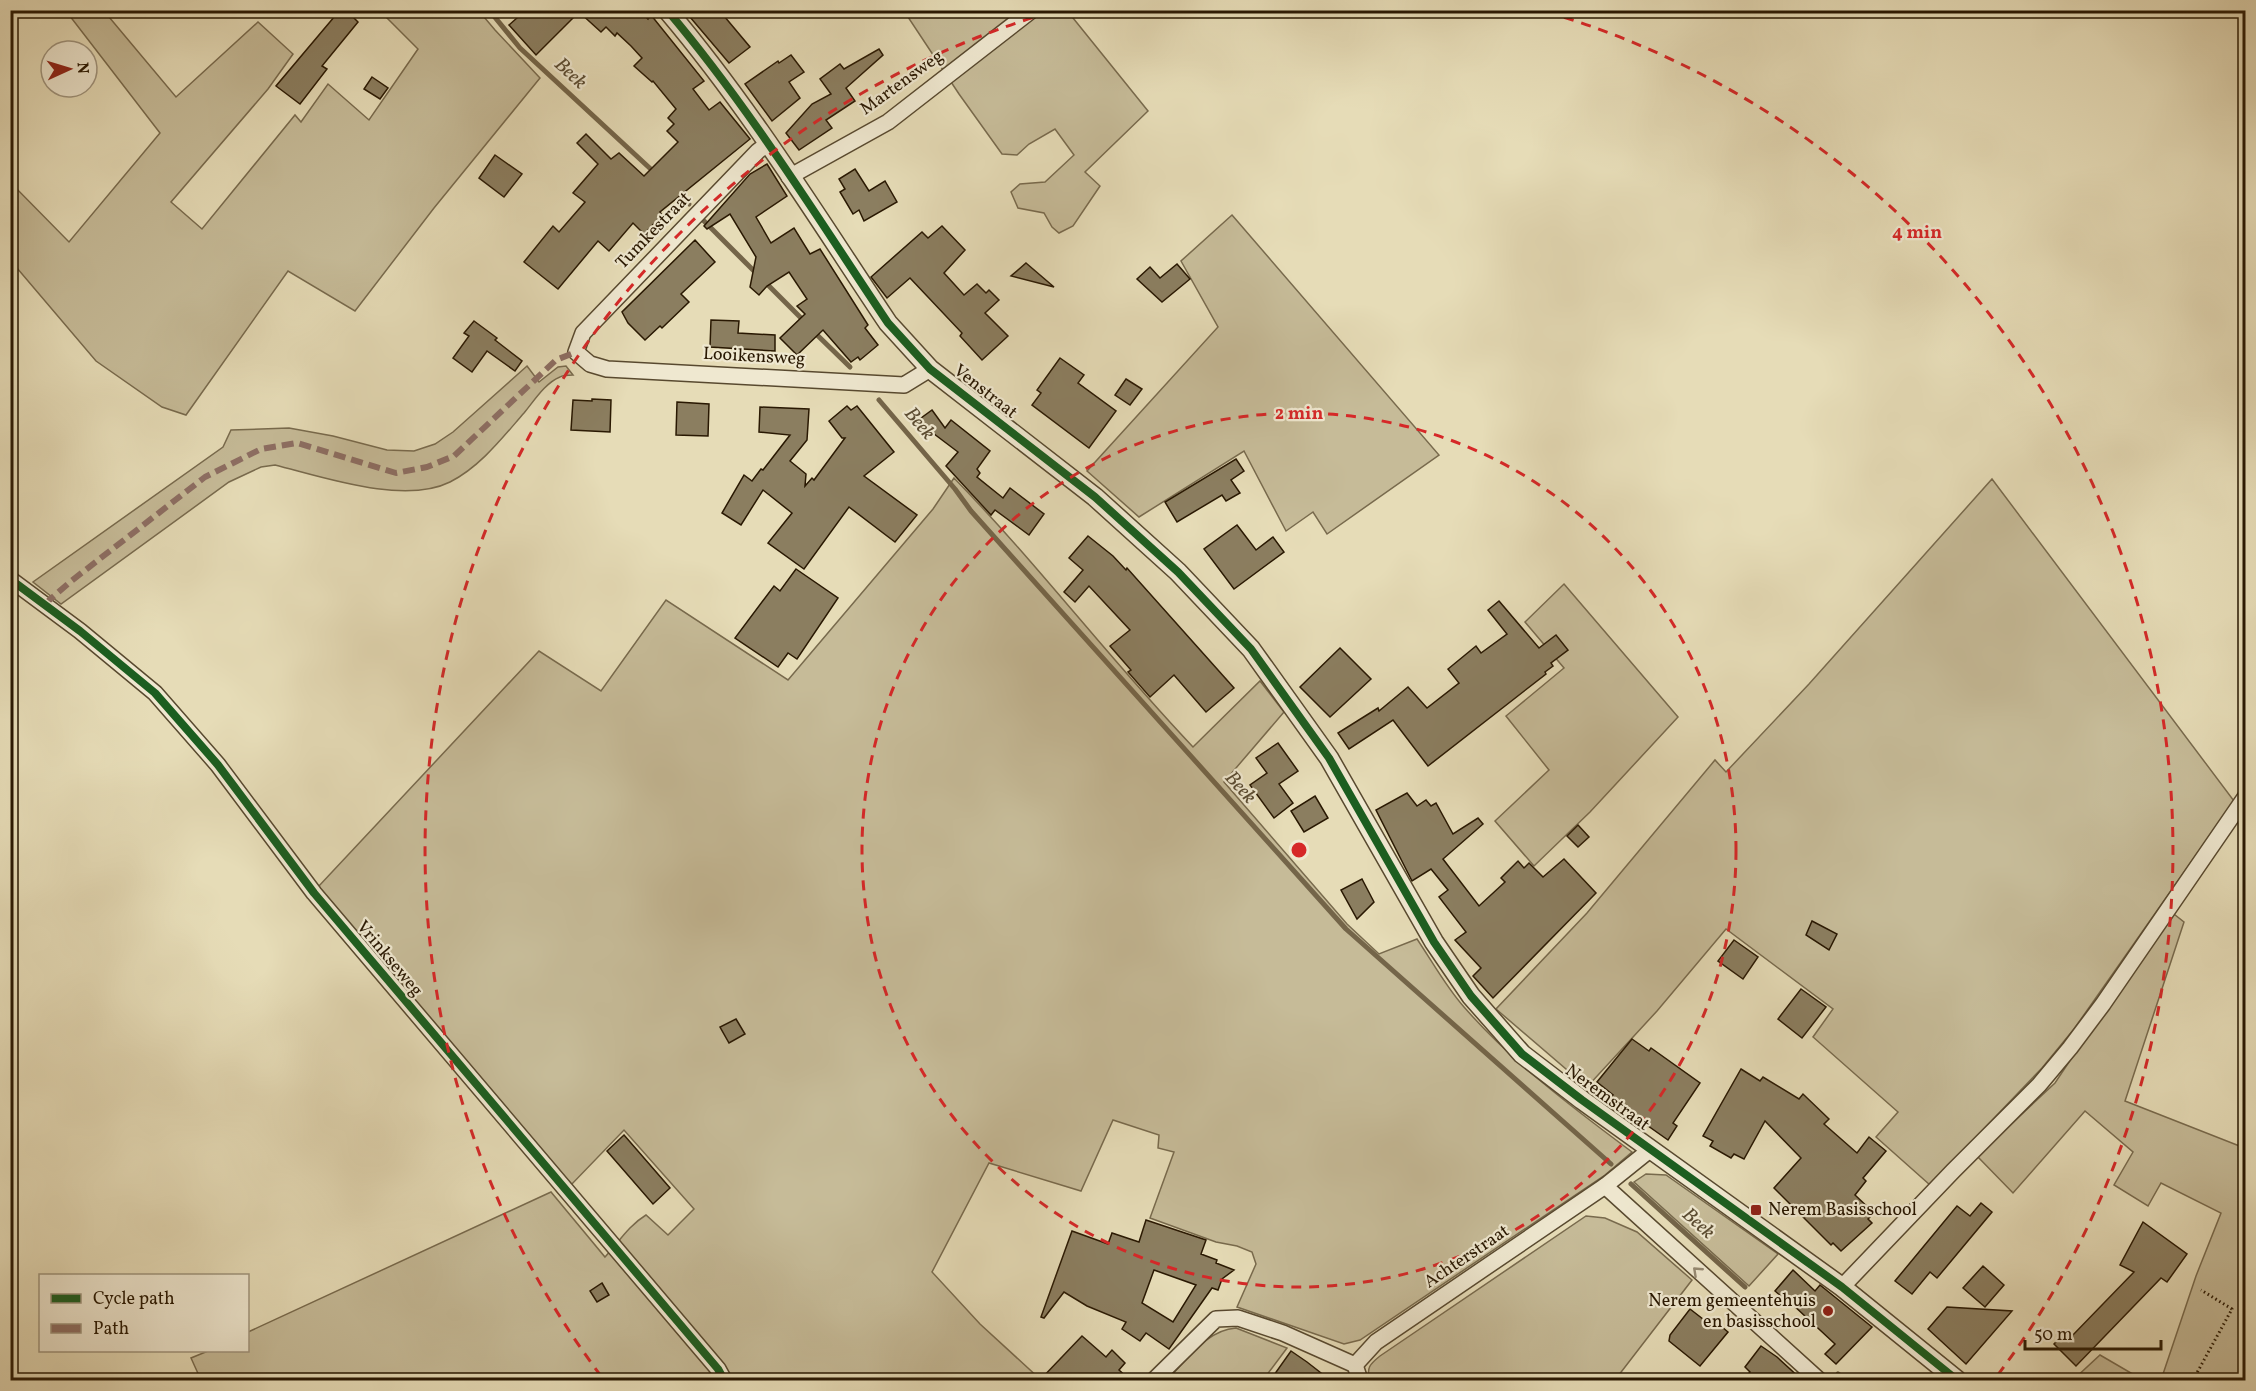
<svg xmlns="http://www.w3.org/2000/svg" width="2256" height="1391" viewBox="0 0 2256 1391" font-family="Vollkorn,serif">
  <rect width="100%" height="100%" fill="#e6dcb7"/>
  <filter id="stains"><feTurbulence type="fractalNoise" baseFrequency=".00333" numOctaves="4"/><feColorMatrix values="0 0 0 0 .2 0 0 0 0 .09 0 0 0 0 .02 0 0 0 .5 -.17"/></filter>
  <radialGradient id="worn" r=".72"><stop offset=".6" stop-color="#630" stop-opacity="0"/><stop offset="1" stop-color="#630" stop-opacity=".3"/></radialGradient>
  <!-- green -->
  <g fill="#c6bb98" stroke="#786a4d" stroke-width="1.5">
    <polygon points="66,11 104,11 176,97 258,22 293,54 268,89 171,202 202,229 295,115 301,122 328,84 369,120 418,49 380,11 479,11 495,30 540,78 434,208 355,311 288,271 186,415 162,407 96,361 11,261 11,183 69,242 160,133"/>
    <polygon points="904,11 1071,11 1069,13 1148,111 1085,172 1100,186 1073,226 1059,233 1052,227 1044,213 1018,208 1011,192 1020,184 1045,182 1074,155 1055,129 1029,144 1017,155 1002,154 959,94"/>
    <polygon points="1232,215 1439,455 1327,534 1313,512 1286,531 1244,451 1139,517 1087,471 1218,327 1181,261"/>
    <path d="M527,366l12,16 19,-15 8,-1 7,9c-4,0 -10,0 -13,2 -15,6 -26,24 -36,36 -21,24 -44,54 -74,69 -46,23 -127,-5 -175,-17l-14,2 -32,15 -168,122 -28,-22 190,-135 8,-17 58,-2 44,8 54,14 27,1 21,-7 18,-12z"/>
    <path d="M954,478c84,86 156,182 239,269l67,-66 24,31 -60,70 123,142 32,30 38,-15c15,22 29,48 47,68 49,56 109,101 168,145l-27,23 -245,165 -16,4 -107,-37 19,-43 -4,-12 -15,-6 -21,-4 -66,-24 24,-66 -16,-4 1,-13 -46,-15 -32,71 -92,-28 -57,109 48,52 61,56h-840l-10,-22 17,-7 40,-1v-18l303,-140 54,65c14,-15 23,-31 41,-42l22,20 26,-26 -70,-79 -53,55 -253,-298 221,-236 62,40 65,-91 122,80 145,-171z"/>
    <polygon points="1992,479 2234,801 2074,1029 2042,1068 1930,1185 1876,1137 1898,1112 1813,1037 1833,1009 1726,929 1657,1011 1587,1087 1496,1009 1587,913 1715,760 1726,772 1809,684"/>
    <polygon points="1564,584 1678,717 1590,812 1534,866 1495,821 1549,770 1506,716 1564,668 1525,622"/>
    <polygon points="2170,911 2184,922 2125,1101 2242,1147 2245,1139 2245,1380 2161,1380 2196,1276 2221,1213 2161,1183 2148,1206 2114,1185 2133,1152 2085,1111 2013,1193 1977,1156 2055,1083"/>
    <polygon points="1646,1174 1666,1175 1778,1254 1749,1286 1634,1182"/>
    <path d="M1586,1216l19,2 32,14 55,48 -77,100h-245c-4,-12 0,-16 10,-24z"/>
    <path d="M1236,1328l51,20 -24,32h-96c20,-20 39,-50 69,-52z"/>
    <polygon points="2100,1355 2143,1380 2073,1380"/>
  </g>
  <g fill="none" stroke-linecap="round" stroke-linejoin="round">
    <!-- stream -->
    <g stroke="#746549" stroke-width="5">
      <polyline points="489,10 520,48 655,173"/>
      <polyline points="675,191 689,204"/>
      <polyline points="704,221 758,275"/>
      <polyline points="765,282 805,322"/>
      <polyline points="813,331 850,367"/>
      <polyline points="879,400 955,489 971,511 1346,929 1611,1164"/>
      <polyline points="1631,1184 1745,1287"/>
      <polyline points="1838,1374 1845,1380"/>
    </g>
  </g>
  <!-- building -->
  <g fill="#8b7e60" stroke="#291802" stroke-width="1.5" fill-rule="evenodd">
    <polygon points="340,10 346,10 358,22 322,66 327,69 300,104 276,86"/>
    <polygon points="526,10 639,10 648,19 651,15 704,81 693,89 709,110 720,102 750,139 660,212 662,215 644,234 633,223 609,251 598,241 558,289 524,262 553,226 559,232 585,202 573,193 598,164 577,143 586,134 611,159 619,153 644,176 678,142 667,131 674,124 668,118 676,109 653,81 652,82 634,66 642,58 631,46 617,33 615,36 606,27 601,32 579,12 536,55 509,25"/>
    <polygon points="684,10 719,10 750,47 729,63"/>
    <polygon points="879,49 883,55 846,88 855,101 826,120 832,128 799,150 786,133 812,104 831,94 820,79 840,64 844,69"/>
    <polygon points="791,55 804,72 789,82 800,98 772,121 745,84 778,61 779,63"/>
    <polygon points="372,77 388,88 380,99 364,89"/>
    <polygon points="495,155 522,174 504,197 479,178"/>
    <polygon points="767,164 787,196 756,217 771,243 794,228 810,254 820,249 868,325 865,328 878,345 860,360 858,357 851,362 823,330 797,355 780,338 805,314 797,306 807,299 789,272 767,286 759,295 750,287 756,257 730,214 707,229 704,226 750,174"/>
    <polygon points="855,169 869,191 885,181 897,202 864,221 859,210 853,214 840,192 845,189 839,179"/>
    <polygon points="942,226 965,250 944,273 964,295 977,284 986,293 989,290 999,300 985,313 1008,336 982,360 960,336 962,333 910,278 887,298 871,277 922,232 928,238"/>
    <polygon points="695,240 715,262 681,294 689,302 662,328 660,326 645,340 628,323 622,312"/>
    <polygon points="1026,263 1054,287 1011,276"/>
    <polygon points="1177,264 1190,279 1162,302 1137,279 1150,267 1160,278"/>
    <polygon points="711,320 739,321 738,333 775,335 775,351 710,347"/>
    <polygon points="474,321 497,338 495,340 522,361 515,371 487,351 472,372 453,358 469,336 464,333"/>
    <polygon points="1060,358 1084,375 1078,383 1116,411 1089,448 1032,405 1041,393 1037,390"/>
    <polygon points="1126,379 1142,389 1130,405 1115,395"/>
    <polygon points="592,399 611,400 610,432 571,430 573,400 592,401"/>
    <polygon points="677,402 709,404 708,436 676,435"/>
    <polygon points="847,406 851,410 857,406 894,452 864,476 917,515 895,542 849,507 804,569 768,543 792,513 763,490 741,525 722,513 744,475 752,481 761,469 763,470 790,435 759,432 760,407 809,409 807,440 790,461 806,474 805,486 812,478 814,480 845,438 842,438 829,421"/>
    <polygon points="932,410 945,428 951,420 990,451 977,469 980,473 977,477 1003,498 1010,488 1044,514 1029,535 995,510 991,515 946,466 958,452 917,421"/>
    <polygon points="1236,459 1244,471 1231,480 1240,493 1226,501 1222,495 1177,522 1165,502"/>
    <polygon points="1237,525 1256,550 1273,537 1284,552 1234,589 1204,549"/>
    <polygon points="1088,536 1113,556 1126,570 1127,568 1234,688 1206,712 1174,675 1150,697 1128,672 1131,670 1110,646 1130,630 1089,586 1075,602 1064,592 1083,570 1069,558"/>
    <polygon points="796,569 838,598 797,659 788,653 778,667 735,638 774,586 780,591"/>
    <polygon points="1499,601 1539,648 1556,635 1568,650 1551,663 1553,666 1545,672 1546,674 1428,766 1393,720 1349,749 1338,733 1378,708 1379,711 1408,687 1427,708 1459,683 1448,669 1476,646 1481,653 1507,634 1488,610"/>
    <polygon points="1340,648 1371,679 1330,717 1300,687"/>
    <polygon points="1278,743 1298,771 1279,784 1293,803 1274,818 1250,785 1267,773 1256,758"/>
    <polygon points="1407,793 1417,806 1426,800 1431,806 1436,803 1453,834 1478,818 1483,824 1443,859 1479,906 1505,882 1501,878 1518,861 1524,868 1529,863 1543,877 1564,859 1596,893 1493,998 1473,976 1481,968 1455,940 1466,932 1439,897 1448,890 1431,869 1412,881 1376,810"/>
    <polygon points="1315,796 1328,818 1304,832 1291,811"/>
    <polygon points="1578,825 1589,837 1578,847 1567,836"/>
    <polygon points="1362,879 1374,902 1357,919 1341,890"/>
    <polygon points="1812,921 1837,934 1829,950 1806,935"/>
    <polygon points="1734,940 1758,957 1743,979 1718,961"/>
    <polygon points="1801,989 1826,1007 1802,1038 1778,1019"/>
    <polygon points="736,1019 745,1034 729,1043 720,1027"/>
    <polygon points="1632,1039 1649,1051 1651,1048 1700,1083 1673,1123 1677,1126 1668,1140 1610,1099 1613,1095 1597,1082"/>
    <polygon points="1741,1069 1760,1081 1763,1077 1799,1099 1803,1094 1829,1119 1824,1124 1857,1153 1869,1137 1886,1151 1863,1178 1866,1181 1855,1195 1874,1213 1868,1219 1872,1223 1841,1251 1833,1243 1831,1245 1774,1188 1801,1158 1765,1121 1744,1159 1734,1154 1731,1158 1710,1146 1713,1141 1703,1136"/>
    <polygon points="624,1135 670,1188 653,1204 607,1151"/>
    <polygon points="1981,1203 1992,1212 1937,1278 1930,1272 1912,1294 1895,1281 1957,1206 1970,1216"/>
    <path d="M1146,1220l60,20 -5,14 16,6 -1,3 18,7 -12,9 -4,11 -6,-2 -43,61 -23,-16 -6,8 -18,-12 4,-7 -39,-16 -23,-14 -20,26 -3,-1 31,-86 36,13 4,-11 27,9zM1154,1270l42,15 -23,37 -31,-19z"/>
    <polygon points="2143,1222 2187,1254 2167,1282 2161,1278 2076,1366 2054,1344 2066,1332 2071,1337 2134,1272 2120,1265"/>
    <polygon points="1983,1266 2004,1285 1985,1307 1963,1288"/>
    <polygon points="1793,1270 1815,1291 1820,1285 1872,1327 1836,1364 1825,1354 1835,1344 1792,1304 1791,1305 1775,1291"/>
    <polygon points="602,1283 609,1295 597,1302 590,1291"/>
    <polygon points="1947,1307 2012,1311 1966,1364 1928,1329"/>
    <polygon points="1690,1309 1712,1326 1716,1322 1728,1332 1700,1366 1669,1341 1670,1335"/>
    <polygon points="1082,1336 1106,1357 1112,1350 1125,1363 1119,1370 1130,1380 1040,1380"/>
    <polygon points="1761,1346 1777,1357 1802,1380 1743,1380 1750,1372 1745,1367"/>
    <polygon points="1291,1351 1307,1362 1330,1380 1282,1380 1274,1375"/>
  </g>
  <g fill="none" stroke-linecap="round" stroke-linejoin="round">
    <defs>
      <g id="minor">
        <polyline points="769,143 758,151 583,333 576,352 590,364 607,369 904,385 930,369"/>
        <polyline points="789,177 888,122 1032,10"/>
        <polyline points="10,579 80,631 155,693 218,765 314,893 718,1369 724,1380"/>
        <polyline points="1605,1186 1819,1380"/>
        <polyline points="1842,1287 1953,1171 2039,1085 2070,1048 2103,1004 2246,796"/>
        <polyline points="1355,1365 1376,1342 1605,1186 1651,1149"/>
        <polyline points="1355,1365 1360,1380"/>
        <polyline points="1154,1380 1216,1319 1238,1318 1283,1333 1355,1365"/>
      </g>
      <path id="tertiary" d="M667,10c83,98 150,207 221,313l42,46 165,128 83,75 73,77 78,109 105,184 37,54 51,58 60,46 260,187 115,93"/>
    </defs>
    <!-- minor casing -->
    <use href="#minor" stroke="#58492f" stroke-width="18"/>
    <!-- tertiary casing -->
    <use href="#tertiary" stroke="#58492f" stroke-width="21"/>
    <!-- path -->
    <polyline stroke="#291802" stroke-width="3" stroke-dasharray="1.5 3" stroke-linecap="butt" points="2193,1380 2232,1309 2201,1290"/>
    <!-- minor -->
    <use href="#minor" stroke="#efe8d0" stroke-width="15"/>
    <!-- tertiary -->
    <use href="#tertiary" stroke="#efe8d0" stroke-width="18"/>
    <!-- quiet -->
    <polyline stroke="#8d6e63" stroke-width="6" stroke-dasharray="12 6" stroke-linecap="butt" points="45,604 70,582 205,477 261,449 297,443 396,473 427,467 454,456 556,360 576,352"/>
    <defs>
      <g id="cycleway">
        <path d="M667,10c83,98 150,207 221,313l42,46 165,128 83,75 73,77 78,109 105,184 37,54 51,58 60,46 260,187 115,93"/>
        <polyline points="10,579 80,631 155,693 218,765 314,893 718,1369 724,1380"/>
      </g>
    </defs>
    <!-- cycleway casing -->
    <use href="#cycleway" stroke="#efe8d0" stroke-width="11"/>
    <!-- cycleway -->
    <use href="#cycleway" stroke="#1b5e20" stroke-width="8"/>
  </g>
  <!-- one-way arrows -->
  <defs><path id="oneway-chevron" d="M-2-3.5L2.5 0L-2 3.5" fill="none" stroke-width="1.6" stroke-linecap="round" stroke-linejoin="round" transform="scale(1.5)"/></defs>
  <use stroke="#968a73" href="#oneway-chevron" transform="translate(1697 1271) rotate(-137)"/>
  <!-- distance rings -->
  <g fill="none" stroke="#d62828" stroke-width="3" stroke-dasharray="10 8">
    <circle cx="1299" cy="850" r="437"/>
    <path d="M601 1376A874 874 0 0 1 1051 12M1547 12A874 874 0 0 1 1997 1376"/>
  </g>
  <!-- markers -->
  <g fill="#8f2418" stroke="#efe8d0" stroke-width="2">
    <rect x="1750" y="1204" width="12" height="12" rx="3"/>
    <circle cx="1828" cy="1311" r="6"/>
  </g>
  <g text-anchor="middle" dominant-baseline="central" stroke-width="4.5" stroke-linejoin="round" paint-order="stroke">
    <!-- street labels -->
    <g font-size="18" fill="#291802" stroke="#efe8d0">
      <text transform="translate(902 83) rotate(-36)">Martensweg</text>
      <text transform="translate(654 231) rotate(-46)">Tumkestraat</text>
      <text transform="translate(754 357) rotate(3)">Looikensweg</text>
      <text transform="translate(985 392) rotate(38)">Venstraat</text>
      <text transform="translate(389 959) rotate(50)">Vrinkseweg</text>
      <text transform="translate(1607 1098) rotate(36)">Neremstraat</text>
      <text transform="translate(1467 1257) rotate(-34)">Achterstraat</text>
    </g>
    <!-- poi labels -->
    <g font-size="18" fill="#291802" stroke="#efe8d0" text-anchor="start">
      <text x="1768" y="1210">Nerem Basisschool</text>
      <text x="1816" y="1301" text-anchor="end">Nerem gemeentehuis<tspan x="1816" dy="21">en basisschool</tspan></text>
    </g>
    <!-- water labels -->
    <g font-size="20" font-style="italic" fill="#5b4c32" stroke="#efe8d0">
      <text transform="translate(570 74) rotate(43)">Beek</text>
      <text transform="translate(919 424) rotate(50)">Beek</text>
      <text transform="translate(1240 788) rotate(48)">Beek</text>
      <text transform="translate(1698 1224) rotate(42)">Beek</text>
    </g>
  </g>
  <circle cx="1299" cy="850" r="9" fill="#d62828" stroke="#efe8d0" stroke-width="3"/>
  <g font-size="18" text-anchor="middle" font-weight="bold" fill="#d62828" stroke="#efe8d0" stroke-width="4.5" stroke-linejoin="round" paint-order="stroke">
    <text x="1917" y="238">4 min</text>
    <text x="1299" y="419">2 min</text>
  </g>
  <!-- margin -->
  <rect width="2256" height="1391" fill="none" stroke="#e6dcb7" stroke-width="36"/>
  <rect x="12" y="12" width="2232" height="1367" fill="none" stroke="#291802" stroke-width="3"/>
  <rect x="18" y="18" width="2220" height="1355" fill="none" stroke="#291802" stroke-width="1.5"/>
  <!-- legend -->
  <rect x="39" y="1274" width="210" height="78" fill="#efe8d0" stroke="#a0957e" stroke-width="1.5"/>
  <rect x="51" y="1294" width="30" height="9" fill="#1b5e20" stroke="#a0957e" stroke-width="1.5"/>
  <text x="93" y="1304" font-size="18" fill="#291802">Cycle path</text>
  <rect x="51" y="1324" width="30" height="9" fill="#8d6e63" stroke="#a0957e" stroke-width="1.5"/>
  <text x="93" y="1334" font-size="18" fill="#291802">Path</text>
  <!-- north arrow -->
  <g transform="translate(69 69) rotate(86)"><circle r="28" fill="#efe8d0" stroke="#a0957e" stroke-width="1.5"/>
  <path d="M0-4.5L10 22L0 15L-10 22Z" fill="#8f2418"/>
  <text y="-9" font-size="16" font-weight="bold" text-anchor="middle" fill="#291802">N</text>
  </g>
  <!-- scale -->
  <path d="M2025 1340v9h136v-9" fill="none" stroke="#291802" stroke-width="3"/>
  <text x="2034" y="1340" font-size="18" fill="#291802" stroke="#efe8d0" stroke-width="4.5" paint-order="stroke">50 m</text>
  <rect width="100%" height="100%" filter="url(#stains)"/>
  <rect width="100%" height="100%" fill="url(#worn)"/>
</svg>
